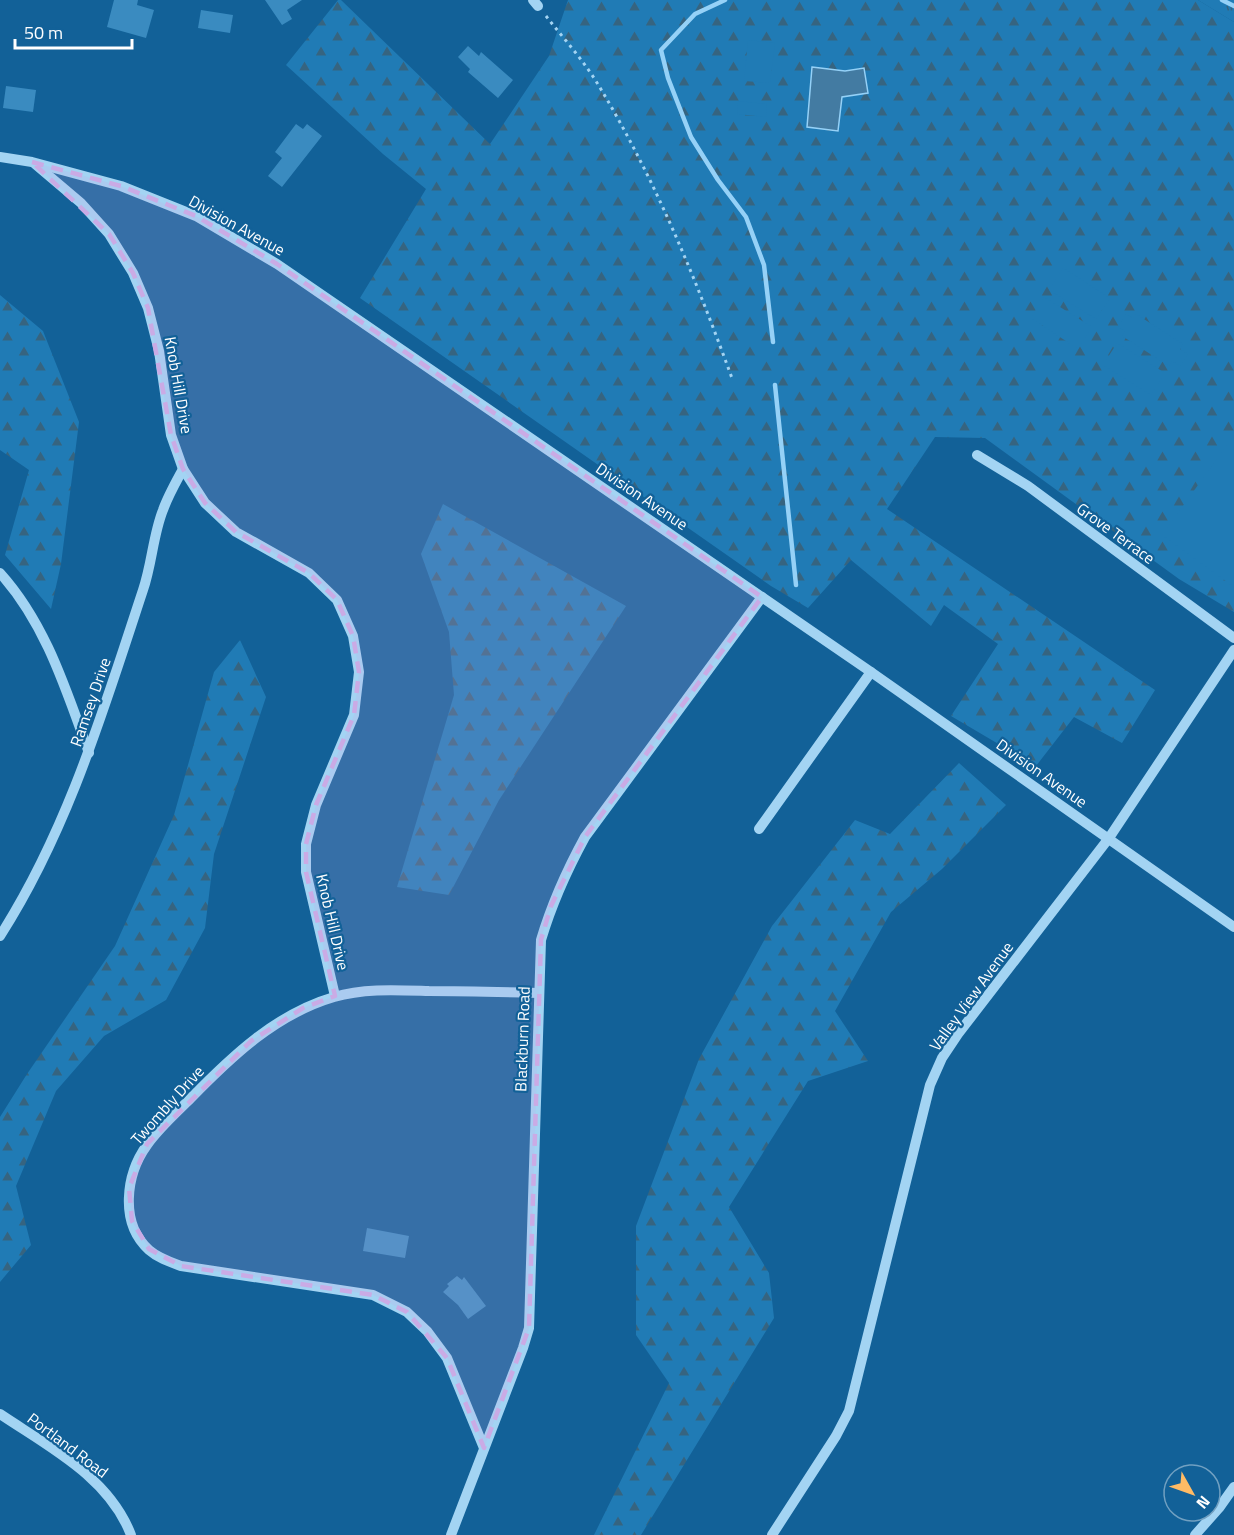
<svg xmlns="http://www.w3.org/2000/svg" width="1234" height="1535" viewBox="0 0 1234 1535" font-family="'Titillium Web',sans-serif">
  <defs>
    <pattern id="grass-tufts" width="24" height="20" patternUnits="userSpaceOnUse" patternTransform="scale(1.5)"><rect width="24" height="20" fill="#207bb5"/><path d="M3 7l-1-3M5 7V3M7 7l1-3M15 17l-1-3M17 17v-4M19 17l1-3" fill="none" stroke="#366480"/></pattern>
    <pattern id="forest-firs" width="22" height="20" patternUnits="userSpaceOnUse" patternTransform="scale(1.5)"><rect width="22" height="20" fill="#207bb5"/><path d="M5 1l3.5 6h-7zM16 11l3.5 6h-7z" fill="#366480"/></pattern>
  </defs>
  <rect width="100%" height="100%" fill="#126198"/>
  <!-- grass -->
  <polygon fill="url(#grass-tufts)" points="1198,0 1234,0 1234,22"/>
  <!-- forest -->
  <g fill="url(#forest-firs)">
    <polygon points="338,0 341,0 490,144 549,56 568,0 1198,0 1234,22 1234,612 1179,579 985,438 935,437 887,509 1155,690 1122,743 1074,717 1036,766 951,716 998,644 944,605 931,626 851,560 808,608 771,586 360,298 426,189 383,154 286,65"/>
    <polygon points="0,295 43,331 79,422 61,564 51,609 5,555 29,470 0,450"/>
    <polygon points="443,504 626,606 499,800 449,895 397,887 454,695 449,632 421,554"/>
    <polygon points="240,640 266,697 214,854 205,928 166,1000 104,1036 56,1091 16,1186 31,1245 0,1282 0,1117 27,1074 115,946 174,815 214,672"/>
    <polygon points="959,763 1006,805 942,869 891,912 835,1011 868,1061 808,1081 729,1207 769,1273 774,1318 641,1535 594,1535 669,1383 636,1335 636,1226 699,1059 772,926 855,820 890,834"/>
  </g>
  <!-- garden -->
  <g fill="#207bb5">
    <polygon points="748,40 775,43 770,83 744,81"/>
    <polygon points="738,101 767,104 766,117 737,114"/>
    <polygon points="1063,268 1110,298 1096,319 1049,290"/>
    <polygon points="1044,297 1092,327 1078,349 1031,318"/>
    <polygon points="1126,314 1133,318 1136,314 1183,344 1180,349 1188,354 1180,366 1172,361 1169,366 1122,336 1125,331 1118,327"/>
    <polygon points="1117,343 1165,373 1151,395 1103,365"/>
    <polygon points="1234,435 1234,587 1162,535"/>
  </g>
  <!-- water -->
  <polygon fill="#437ba2" stroke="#95d1f7" stroke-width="1.5" points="812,67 845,71 864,68 868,93 842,97 838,131 807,127"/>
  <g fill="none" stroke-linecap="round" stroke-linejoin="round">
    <!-- stream -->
    <g stroke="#95d1f7" stroke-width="4.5">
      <polyline points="725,0 695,14 661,50 668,78 691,137 718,180 746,217 764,265 773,342"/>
      <polyline points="1222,0 1234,6"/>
      <polyline points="775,385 796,585"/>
    </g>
  </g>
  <!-- building -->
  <g fill="#3a8bc0">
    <polygon points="114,0 138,0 137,5 154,10 146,38 107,27"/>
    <polygon points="265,0 302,0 287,10 292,19 282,25"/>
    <polygon points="201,10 233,15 230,33 198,28"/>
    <polygon points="468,46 479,56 481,52 513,80 498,98 468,72 470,69 458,57"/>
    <polygon points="6,86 36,90 33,112 3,108"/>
    <polygon points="296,124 303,129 307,124 322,136 282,187 268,176 282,158 275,152"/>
    <polygon points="367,1228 409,1236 405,1258 363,1251"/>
    <polygon points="457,1276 462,1280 464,1277 486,1306 468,1319 458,1305 443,1292 449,1286 447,1284"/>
  </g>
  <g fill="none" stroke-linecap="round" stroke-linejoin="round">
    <!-- path -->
    <path stroke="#a3d4f3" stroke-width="3" stroke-dasharray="3 4.5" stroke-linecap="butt" d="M546,16c18,23 38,45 53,70 56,93 97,193 134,295"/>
    <!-- minor -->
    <g stroke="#a3d4f3" stroke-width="10">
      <polyline points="533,0 538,6"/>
      <polyline points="0,157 32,162 121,186 196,216 277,264 871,672 1234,927"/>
      <polyline points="35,164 81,203 109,234 133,273 148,308 159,351 171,435 183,469 205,503 236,532 309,573 337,600 353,636 359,672 354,715 316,805 306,844 306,872 335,996"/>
      <polyline points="977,455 1028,486 1234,638"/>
      <path d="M0,573c46,51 66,117 89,180"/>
      <polyline points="759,829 871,672"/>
      <path d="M0,936c68,-106 104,-228 143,-346 9,-26 10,-55 20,-80 5,-14 13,-28 20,-41"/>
      <path d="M0,1414c49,33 109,63 131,121"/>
      <path d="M484,1448l-37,-90 -20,-27 -20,-19 -34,-17 -192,-29c-11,-4 -23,-8 -32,-16 -30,-27 -23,-76 -2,-105 12,-17 29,-32 44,-47 41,-42 85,-84 143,-101 30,-9 63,-7 95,-6 36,0 73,1 109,2"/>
      <path d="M451,1535l72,-187 6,-20 12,-388c11,-37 26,-70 44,-103l177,-240"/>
      <polyline points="772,1535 836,1436 849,1411 930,1085 942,1058 958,1034 1109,838 1234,650"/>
      <polyline points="1195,1535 1219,1508 1234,1487"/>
    </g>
  </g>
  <!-- marked area -->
  <path fill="#caabe5" fill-opacity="0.2" stroke="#caabe5" stroke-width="4.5" stroke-dasharray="12 8" stroke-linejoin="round" d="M32,162l89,24 75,30 81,48 485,333 -177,240 -34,69 -10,34 -12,388 -45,120 -37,-90 -40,-46 -34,-17 -192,-29 -32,-17 -17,-28 -3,-33 18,-44 104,-103 52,-33 32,-12 -29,-124v-28l10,-39 38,-90 5,-43 -6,-36 -16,-36 -28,-27 -73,-41 -31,-29 -22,-34 -12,-34 -23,-127 -15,-35 -24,-39z"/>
  <g text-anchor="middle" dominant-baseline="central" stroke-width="4.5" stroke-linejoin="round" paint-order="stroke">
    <!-- street labels -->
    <g font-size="16" fill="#fff" stroke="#126198">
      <text transform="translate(237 225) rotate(29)">Division Avenue</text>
      <text transform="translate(179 385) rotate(80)">Knob Hill Drive</text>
      <text transform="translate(642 496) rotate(34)">Division Avenue</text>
      <text transform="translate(1116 533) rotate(36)">Grove Terrace</text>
      <text transform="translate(90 702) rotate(-71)">Ramsey Drive</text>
      <text transform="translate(1042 773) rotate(35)">Division Avenue</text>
      <text transform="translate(333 922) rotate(77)">Knob Hill Drive</text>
      <text transform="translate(971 996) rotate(-54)">Valley View Avenue</text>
      <text transform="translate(522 1039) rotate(-88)">Blackburn Road</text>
      <text transform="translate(167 1105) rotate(-48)">Twombly Drive</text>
      <text transform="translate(68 1445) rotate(37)">Portland Road</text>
    </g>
  </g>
  <!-- north arrow -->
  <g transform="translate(1192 1493) rotate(130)"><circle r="28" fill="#126198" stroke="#71a0c1" stroke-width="1.5"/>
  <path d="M0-4.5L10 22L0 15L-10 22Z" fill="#ffbb65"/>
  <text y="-9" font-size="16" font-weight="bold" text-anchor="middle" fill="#ffffff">N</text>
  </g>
  <!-- scale -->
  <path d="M15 39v9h117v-9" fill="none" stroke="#ffffff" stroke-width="3"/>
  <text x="24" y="39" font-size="18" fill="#ffffff" stroke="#126198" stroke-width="4.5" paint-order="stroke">50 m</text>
</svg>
